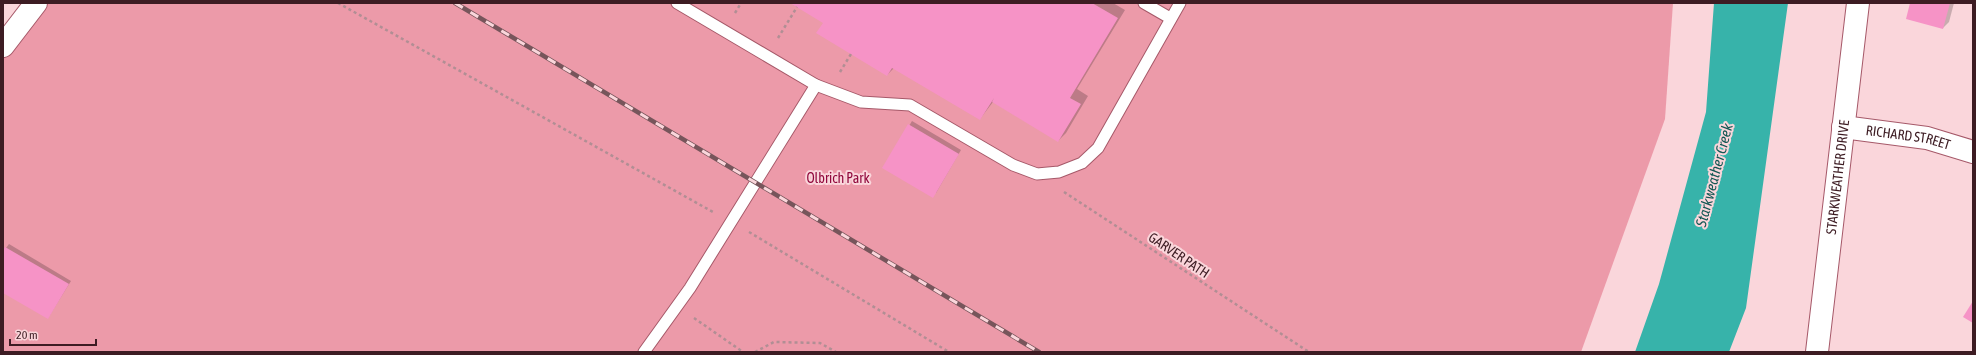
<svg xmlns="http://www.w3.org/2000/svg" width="1976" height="355" viewBox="0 0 1976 355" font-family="'Asap Condensed',sans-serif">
  <rect width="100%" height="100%" fill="#fad6db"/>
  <!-- green -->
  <polygon fill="#ec9aa9" points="36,3 1673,3 1665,119 1581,352 3,352 3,46"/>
  <!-- water -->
  <polygon fill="#37b3aa" points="1714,3 1788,3 1746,308 1729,352 1635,352 1659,284 1706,112"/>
  <!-- shadow -->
  <g fill="#0003">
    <polygon points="792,3 1113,3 1125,10 1077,89 1088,96 1066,133 1058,141 993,102 980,119 894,68 887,75 824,22"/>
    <polygon points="1911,3 1954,3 1949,22 1943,28"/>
    <polygon points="912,121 961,150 936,193 884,167"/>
    <polygon points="9,244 71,281 48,318 3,292 3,252"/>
  </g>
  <!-- building -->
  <g fill="#f693c6">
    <polygon points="790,3 1092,3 1118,18 1070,98 1081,104 1058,142 992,102 994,98 980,120 892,68 887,76 816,33 823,23"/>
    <polygon points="1910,3 1950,3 1943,29 1906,19"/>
    <polygon points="908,124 959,154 933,198 882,168"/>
    <polygon points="5,247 69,284 48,319 3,293 3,250"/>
    <polygon points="1973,301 1973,323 1963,317"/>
  </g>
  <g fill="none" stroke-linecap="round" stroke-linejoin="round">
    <defs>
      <g id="service">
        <polyline points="677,3 816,85 861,102 910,105 1013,165 1037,174 1059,172 1082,163 1098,148 1180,3"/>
        <polyline points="1144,3 1170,18"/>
        <polyline points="644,352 690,288 816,85"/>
      </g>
      <g id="minor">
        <polyline points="3,46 36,3"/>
        <path id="s1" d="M1843,127l84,11 46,14"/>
        <path id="s2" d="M1817,352l41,-349"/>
      </g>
    </defs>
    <!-- service casing -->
    <use href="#service" stroke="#a65969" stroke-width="13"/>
    <!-- minor casing -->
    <use href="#minor" stroke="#a65969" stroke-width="24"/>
    <!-- path -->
    <g stroke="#b18e94" stroke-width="2.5" stroke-dasharray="3 3" stroke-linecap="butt">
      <polyline points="338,3 713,212"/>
      <polyline points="735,13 741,3"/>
      <polyline points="778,38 797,7"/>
      <polyline points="840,72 851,54"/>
      <polyline points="1064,192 1309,352"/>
      <polyline points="749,232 949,352"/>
      <polyline points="694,318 743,352"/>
      <polyline points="755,352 774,342 820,343 836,352"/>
    </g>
    <!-- service -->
    <use href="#service" stroke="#fff" stroke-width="11"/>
    <!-- minor -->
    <use href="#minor" stroke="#fff" stroke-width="22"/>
    <defs>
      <polyline id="rail" points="455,3 1039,352"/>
    </defs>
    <!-- rail casing -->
    <use href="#rail" stroke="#77555b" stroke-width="4.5"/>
    <!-- rail -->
    <use href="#rail" stroke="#fad6db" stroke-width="3" stroke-dasharray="9" stroke-linecap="butt"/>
  </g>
  <g text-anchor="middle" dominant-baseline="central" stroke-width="4" stroke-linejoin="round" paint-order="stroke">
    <!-- street labels -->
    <g font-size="14" fill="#3d1c23" stroke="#fad6db">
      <text stroke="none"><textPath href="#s1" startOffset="66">RICHARD STREET</textPath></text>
      <text stroke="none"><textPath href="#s2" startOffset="176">STARKWEATHER DRIVE</textPath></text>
      <text transform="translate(1179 255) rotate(34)">GARVER PATH</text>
    </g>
    <!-- park labels -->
    <g font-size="14" fill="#90083c" stroke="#fad6db">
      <text x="838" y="178">Olbrich Park</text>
    </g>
    <!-- water labels -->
    <g font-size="15" font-style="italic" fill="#135753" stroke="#fad6db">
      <text transform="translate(1714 175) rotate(-75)">Starkweather Creek</text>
    </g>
  </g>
  <!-- border -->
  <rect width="1976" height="355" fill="none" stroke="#3d1c23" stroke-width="8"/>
  <!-- scale -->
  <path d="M10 339v6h86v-6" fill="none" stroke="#3d1c23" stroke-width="2"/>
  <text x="16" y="339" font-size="12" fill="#3d1c23" stroke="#fad6db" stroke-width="3" paint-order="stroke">20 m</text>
</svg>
